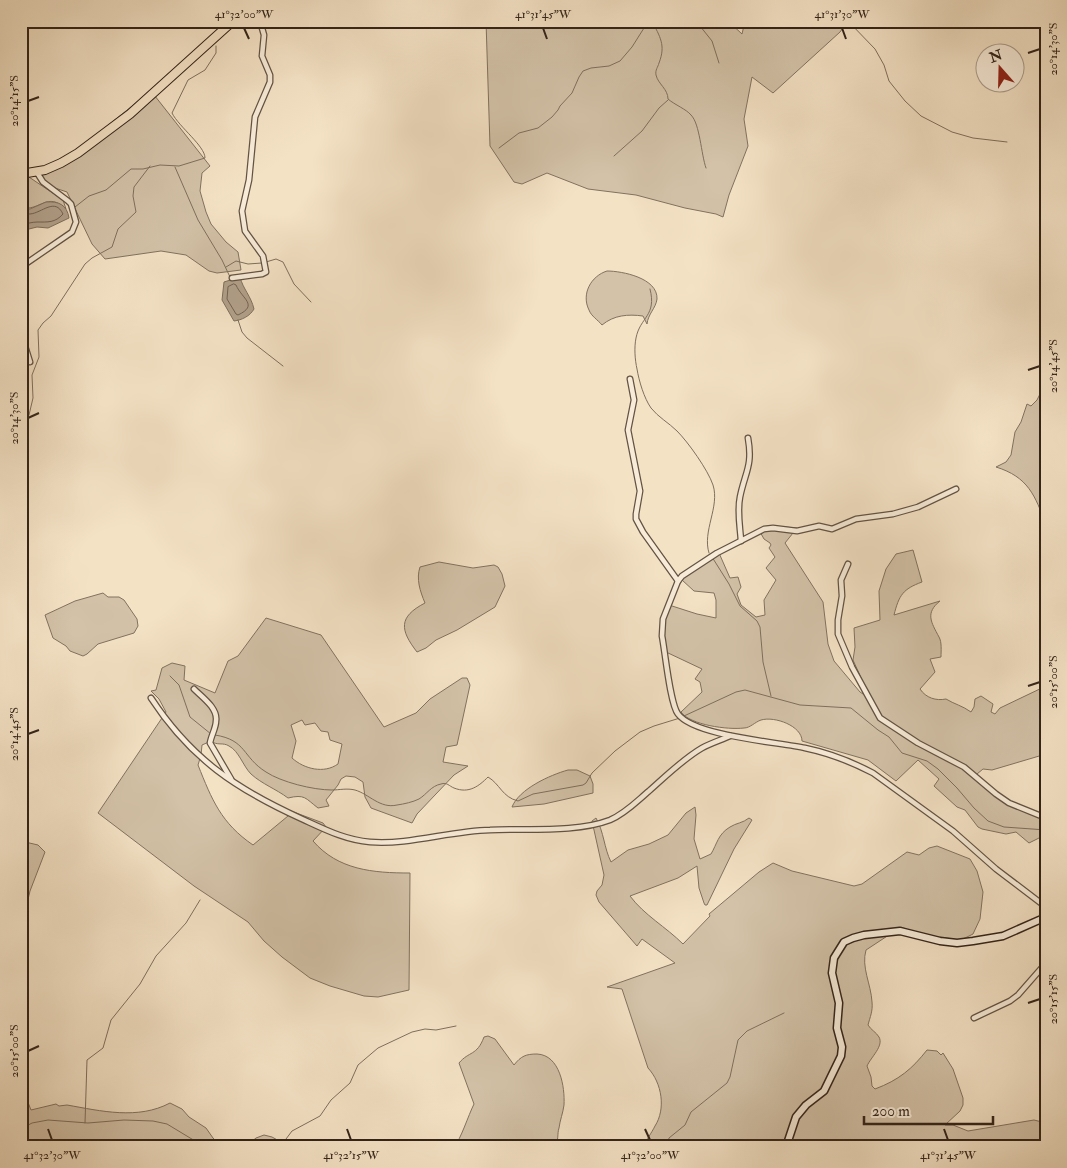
<svg xmlns="http://www.w3.org/2000/svg" width="1067" height="1168" viewBox="0 0 1067 1168" font-family="'IM FELL Double Pica',serif">
  <rect width="100%" height="100%" fill="#f4e2c5"/>
  <filter id="stains"><feTurbulence type="fractalNoise" baseFrequency=".004" numOctaves="4"/><feColorMatrix values="0 0 0 0 .2 0 0 0 0 .09 0 0 0 0 .02 0 0 0 .5 -.17"/></filter>
  <radialGradient id="worn" r=".72"><stop offset=".6" stop-color="#630" stop-opacity="0"/><stop offset="1" stop-color="#630" stop-opacity=".3"/></radialGradient>
  <!-- green -->
  <g fill="#d3c2a8" stroke="#827260" fill-rule="evenodd">
    <polygon points="486,21 728,21 742,34 745,21 848,21 840,32 773,93 752,77 744,119 748,146 729,195 723,217 716,214 685,208 636,195 588,189 547,173 522,184 514,182 490,146"/>
    <polygon points="151,91 210,166 202,173 200,191 206,212 211,224 226,242 238,252 241,270 217,273 209,271 186,255 161,251 105,259 92,244 67,192 55,188 39,178 44,169 67,158"/>
    <path d="M26,175l37,25 3,9c-19,-18 -25,2 -45,-1v-32z"/>
    <path d="M607,271c15,0 51,7 50,28 -1,9 -9,15 -10,25l-4,-8c-15,-2 -29,-1 -41,9 -4,-5 -11,-9 -13,-15 -8,-16 2,-34 18,-39z"/>
    <path d="M1046,382v143c-11,-30 -18,-48 -50,-58l10,-5 5,-7 4,-23 6,-10 6,-18 4,2 6,-6z"/>
    <path d="M772,526l25,2 -12,15 38,59 5,42 6,17 26,31 3,2 4,-3 -14,-31 2,-13 -1,-19 26,-8 -1,-29 7,-22 10,-15 17,-4 9,32c-19,7 -23,13 -28,33l46,-14c-15,12 -9,21 -1,36 3,5 2,14 2,20l-11,2 5,13 -15,17c6,9 16,12 26,10 8,5 17,7 25,13l3,-5 1,-8 6,-3 12,8 -2,8 4,2 5,-6 46,-22v68l-54,16 -9,-1 -6,5 25,24 32,14 12,2v27l-7,-3 -10,5 -13,-11 -10,2 -24,-5 -4,-2 -13,-17 -8,-3 -23,-21 5,-7 -21,-19 -22,21 -28,-21 -66,-19c0,-15 -27,-25 -41,-21 -6,2 -11,8 -17,8 -16,2 -54,-3 -63,-16l21,-20 -2,-10 -5,-3 7,-10 -36,-17c-2,-16 -3,-31 3,-47l28,9 19,4v-18l-2,-7 -20,-2 -12,-11h-6v-4h7l36,-23 11,25 8,-1 3,10 -4,7 4,11 15,12 9,-2 -1,-15 12,-20 -10,-12 9,-11 -6,-9 2,-3 -1,-2 -6,-4 -5,-9z"/>
    <path d="M439,562l34,6 21,-3 4,2 4,7 3,12 -10,21 -38,23 -21,10 -10,8 -9,4c-17,-22 -19,-35 8,-49 -5,-12 -9,-24 -5,-36z"/>
    <polygon points="103,593 108,597 119,597 124,600 137,619 138,626 134,633 98,644 87,654 83,656 70,651 66,646 53,638 45,615 75,601"/>
    <path d="M266,618l55,17 63,92 32,-14 14,-14 32,-21h5l3,7 -13,60 -11,2 -3,15 25,4 -14,9 -37,39 -5,9 -41,-15 -6,-11 -2,-15 -8,-5 -9,-1 -5,3 -3,6 -12,15 3,6 -11,2c-13,-10 -13,-14 -30,-10 -12,-9 -26,-14 -37,-24 -8,-8 -12,-23 -22,-28 -6,-4 -12,0 -18,-5l-9,4 -1,10 -3,10c14,35 23,58 55,80l35,-29 3,-5 32,12 3,4 -13,14c25,29 60,32 97,32l-1,117 -31,7 -14,-1 -34,-10 -20,-8 -28,-21 -18,-16 -16,-19 -54,-36 -96,-73 68,-101 -7,-13 -8,-8 5,-1 6,-22 10,-5 13,3 -1,14 31,13 13,-32 10,-5zM302,720l3,5 10,-2 6,8 7,1 2,8 12,4 -4,20c-14,10 -34,5 -46,-6l4,-17 -5,-16z"/>
    <path d="M568,770h9l13,6 3,8v9l-49,11 -32,3c7,-18 38,-32 56,-37z"/>
    <path d="M695,807l1,8 -2,24 6,20 11,-5c6,-10 7,-20 19,-27 6,-4 13,-4 19,-9l3,2 -18,29 -27,56h-2l-1,-2 -5,-15 -2,-22 -19,12 -48,18c14,19 36,31 53,48l27,-28 -1,-2 50,-42 14,-9 19,8 62,15 8,-2 45,-32 12,3 10,-7 8,-2 33,13 7,12 6,21 -3,27 -7,15 -12,6 -39,-5 -21,-8 -35,23c-5,17 5,34 6,52 1,9 -2,15 -4,23 3,5 8,7 11,12 5,9 -8,20 -12,29l4,11 1,9 3,3c24,-9 37,-20 52,-39l10,1 4,4 2,-2 10,16 10,29v7l-3,6 -15,14h8l15,6 66,-11 12,3v24h-124l2,-7 -25,7h-255c3,-9 7,-13 11,-21 11,-17 7,-43 -7,-58l-26,-79 -15,-2 68,-24 -33,-24 -5,7 -38,-44 -3,-7 1,-4 5,-6 2,-10 -12,-54 4,-3c8,14 8,30 15,44l17,-12 21,-6 19,-9 18,-22z"/>
    <polygon points="21,841 38,845 45,852 30,891 26,908 21,906"/>
    <path d="M488,1036l7,3 19,26c7,-9 12,-11 23,-11 23,1 28,33 27,51 -1,8 -4,15 -5,23 -2,6 0,12 -4,19h-101c7,-8 14,-31 20,-43l-15,-41c10,-12 18,-7 25,-26z"/>
    <path d="M21,1085l10,25 25,-6 3,2 8,-1c34,6 71,15 103,-2l12,6 7,8 17,11 7,10 9,9h-46l-20,-7 -24,2 -2,-2 -20,4 -29,-3 -39,4 -4,-2h-17z"/>
    <polygon points="264,1135 272,1137 290,1147 245,1147 256,1138"/>
  </g>
  <!-- water -->
  <g fill="#b2a18b" stroke="#7f6f5d">
    <path d="M46,202c13,-1 21,3 23,16l-21,10 -11,-1 -8,2h-8v-21l9,1z"/>
    <path d="M240,277c3,12 11,19 14,32 -4,7 -12,11 -20,12l-12,-21 2,-18z"/>
  </g>
  <g fill="none" stroke-linecap="round" stroke-linejoin="round">
    <!-- shore -->
    <g stroke="#726252" stroke-width="1">
      <path d="M21,213c1,0 8,1 9,1 12,-1 25,-17 33,0 -8,9 -15,8 -26,8 -5,0 -10,2 -16,2"/>
      <path d="M234,284l2,1c6,14 23,20 2,30l-2,-1 -9,-15 1,-12z"/>
    </g>
    <!-- stream -->
    <g stroke="#7f6f5d" stroke-width="1">
      <path d="M652,21c8,16 14,24 7,42 -1,4 -4,7 -3,12 2,9 12,14 12,24 7,6 18,10 23,16 9,9 10,39 15,53"/>
      <polyline points="696,21 712,41 719,63"/>
      <polyline points="848,21 875,49 884,65 889,81 905,101 921,116 952,132 973,138 1007,142"/>
      <polyline points="499,148 519,133 538,128 552,117 558,110 560,106 572,93 579,77 583,71 591,68 609,66 620,61 632,47 644,28 650,21"/>
      <polyline points="614,156 642,131 659,108 668,100"/>
      <polyline points="175,167 198,220 222,260 230,277"/>
      <path d="M75,207l14,-11 17,-6 25,-21h12l17,-4 19,1 26,-8c0,-12 -26,-31 -33,-45l16,-33 17,-10 11,-17v-7"/>
      <polyline points="266,262 276,259 283,262 294,284 311,302"/>
      <polyline points="226,267 236,261 248,264 262,263"/>
      <path d="M650,289c7,27 -10,28 -14,49 -2,10 -1,22 1,31 2,12 7,29 14,39 7,9 18,15 26,23 11,11 31,39 36,54 7,22 -11,46 -4,68"/>
      <polyline points="238,320 242,332 247,338 283,366"/>
      <polyline points="21,443 25,422 29,415 33,398 32,375 39,357 38,330 43,323 51,316 85,264 92,258 112,247 118,229 136,212 133,196 134,187 150,166"/>
      <polyline points="712,557 729,584 740,606 757,621 760,627 763,662 771,696"/>
      <polyline points="170,676 179,685 190,717 211,734"/>
      <polyline points="684,716 736,692 745,690 800,705 851,708 878,730 889,737 902,753 927,761 938,769 957,788 974,808 988,821 1004,827 1046,830"/>
      <path d="M215,735c32,5 27,22 51,37 15,10 47,18 66,18 7,0 15,-2 23,0 14,4 25,19 42,15 7,-1 16,-3 22,-6 8,-5 12,-13 22,-15 6,-2 8,2 13,4 15,6 25,-2 34,-11 12,7 14,20 30,24l15,-7 50,-9 3,-2 6,-10 23,-22 25,-19 14,-6 26,-8"/>
      <polyline points="21,867 25,874 21,896"/>
      <polyline points="85,1123 87,1060 103,1048 111,1020 140,984 156,956 186,923 200,900"/>
      <polyline points="21,1129 32,1123 48,1120 88,1123 124,1120 153,1121 167,1124 205,1147"/>
      <polyline points="280,1147 292,1131 320,1116 331,1100 350,1083 358,1065 378,1048 412,1032 425,1029 436,1030 456,1026"/>
      <polyline points="667,1147 669,1138 685,1125 691,1112 727,1083 730,1077 738,1040 747,1031 784,1013"/>
    </g>
    <defs>
      <g id="street">
        <polyline points="21,267 72,232 76,222 71,204 68,201 43,182 36,171"/>
        <polyline points="232,278 262,274 266,272 263,256 245,231 242,211 249,180 255,117 270,82 270,75 262,56 264,35 260,21"/>
        <polyline points="21,333 30,362"/>
        <polyline points="630,379 634,400 628,430 640,491 636,514 636,519 643,532 678,581"/>
        <path d="M956,489l-38,18 -25,7 -37,5 -24,10 -13,-3 -22,5 -24,-3 -9,1 -47,24 -35,23 -4,5 -15,38 -1,17c3,15 8,68 16,78 16,22 100,28 127,34 24,5 47,14 68,25l80,58 43,38 50,38"/>
        <path d="M741,541c-1,-15 -4,-30 -1,-44 5,-25 13,-31 8,-59"/>
        <polyline points="848,564 841,580 842,596 838,620 838,634 852,667 880,718 918,743 964,767 996,794 1009,803 1046,818"/>
        <path d="M194,689c8,8 24,19 22,32 0,7 -5,15 -6,22l21,36"/>
        <path d="M151,698c40,61 85,91 151,121 22,10 43,21 68,23 40,3 79,-11 120,-12 36,-2 86,3 120,-10 16,-7 27,-19 39,-29 17,-15 34,-32 53,-43 9,-5 19,-8 28,-12"/>
        <polyline points="974,1018 1010,1001 1018,995 1046,963"/>
        <polyline points="21,1146 24,1147"/>
        <polyline points="123,1147 153,1143 166,1147"/>
      </g>
      <polyline id="secondary" points="786,1147 796,1117 806,1105 824,1091 841,1056 842,1047 837,1028 839,1003 832,973 834,958 844,942 853,938 864,935 900,931 940,941 957,943 973,941 1003,936 1046,917"/>
      <polyline id="highway" points="21,174 45,170 61,163 78,153 130,114 233,21"/>
    </defs>
    <!-- street casing -->
    <use href="#street" stroke="#625344" stroke-width="7"/>
    <!-- secondary casing -->
    <use href="#secondary" stroke="#322319" stroke-width="9"/>
    <!-- highway casing -->
    <use href="#highway" stroke="#322319" stroke-width="10"/>
    <!-- street -->
    <use href="#street" stroke="#f8ecd9" stroke-width="4.5"/>
    <!-- secondary -->
    <use href="#secondary" stroke="#f8ecd9" stroke-width="6"/>
    <!-- highway -->
    <use href="#highway" stroke="#f4e2c5" stroke-width="8"/>
  </g>
  <!-- ticks -->
  <path fill="none" stroke="#322319" stroke-width="2" d="M244,28l5,11M543,28l4,11M842,28l4,11M1028,53l12,-4M28,101l11,-4M1028,370l12,-4M28,418l11,-5M1028,686l12,-4M28,734l11,-4M1028,1003l12,-4M28,1051l11,-5M48,1129l4,11M347,1129l4,11M645,1129l5,11M944,1129l4,11"/>
  <!-- margin -->
  <rect width="1067" height="1168" fill="none" stroke="#f4e2c5" stroke-width="55"/>
  <!-- north arrow -->
  <g transform="translate(1000 68) rotate(340)"><circle r="24" fill="#f8ecd9" stroke="#a99c8c"/>
  <path d="M0-4L9 19L0 12L-9 19Z" fill="#8f2418"/>
  <text y="-8" font-size="14" font-weight="bold" text-anchor="middle" fill="#322319">N</text>
  </g>
  <!-- scale -->
  <path d="M864 1116v8h129v-8" fill="none" stroke="#322319" stroke-width="2.5"/>
  <text x="872" y="1116" font-size="15" fill="#322319" stroke="#f8ecd9" stroke-width="4" paint-order="stroke">200 m</text>
  <rect x="28" y="28" width="1012" height="1112" fill="none" stroke="#322319" stroke-width="2"/>
  <g font-size="12" text-anchor="middle" fill="#322319">
    <text x="244" y="18">41°32'00"W</text>
    <text x="543" y="18">41°31'45"W</text>
    <text x="842" y="18">41°31'30"W</text>
    <text transform="translate(1053 49) rotate(-90)" y="4">20°14'30"S</text>
    <text transform="translate(14 101) rotate(-90)" y="4">20°14'15"S</text>
    <text transform="translate(1053 366) rotate(-90)" y="4">20°14'45"S</text>
    <text transform="translate(14 418) rotate(-90)" y="4">20°14'30"S</text>
    <text transform="translate(1053 682) rotate(-90)" y="4">20°15'00"S</text>
    <text transform="translate(14 734) rotate(-90)" y="4">20°14'45"S</text>
    <text transform="translate(1053 999) rotate(-90)" y="4">20°15'15"S</text>
    <text transform="translate(14 1051) rotate(-90)" y="4">20°15'00"S</text>
    <text x="52" y="1159">41°32'30"W</text>
    <text x="351" y="1159">41°32'15"W</text>
    <text x="650" y="1159">41°32'00"W</text>
    <text x="948" y="1159">41°31'45"W</text>
  </g>
  <rect width="100%" height="100%" filter="url(#stains)"/>
  <rect width="100%" height="100%" fill="url(#worn)"/>
</svg>
